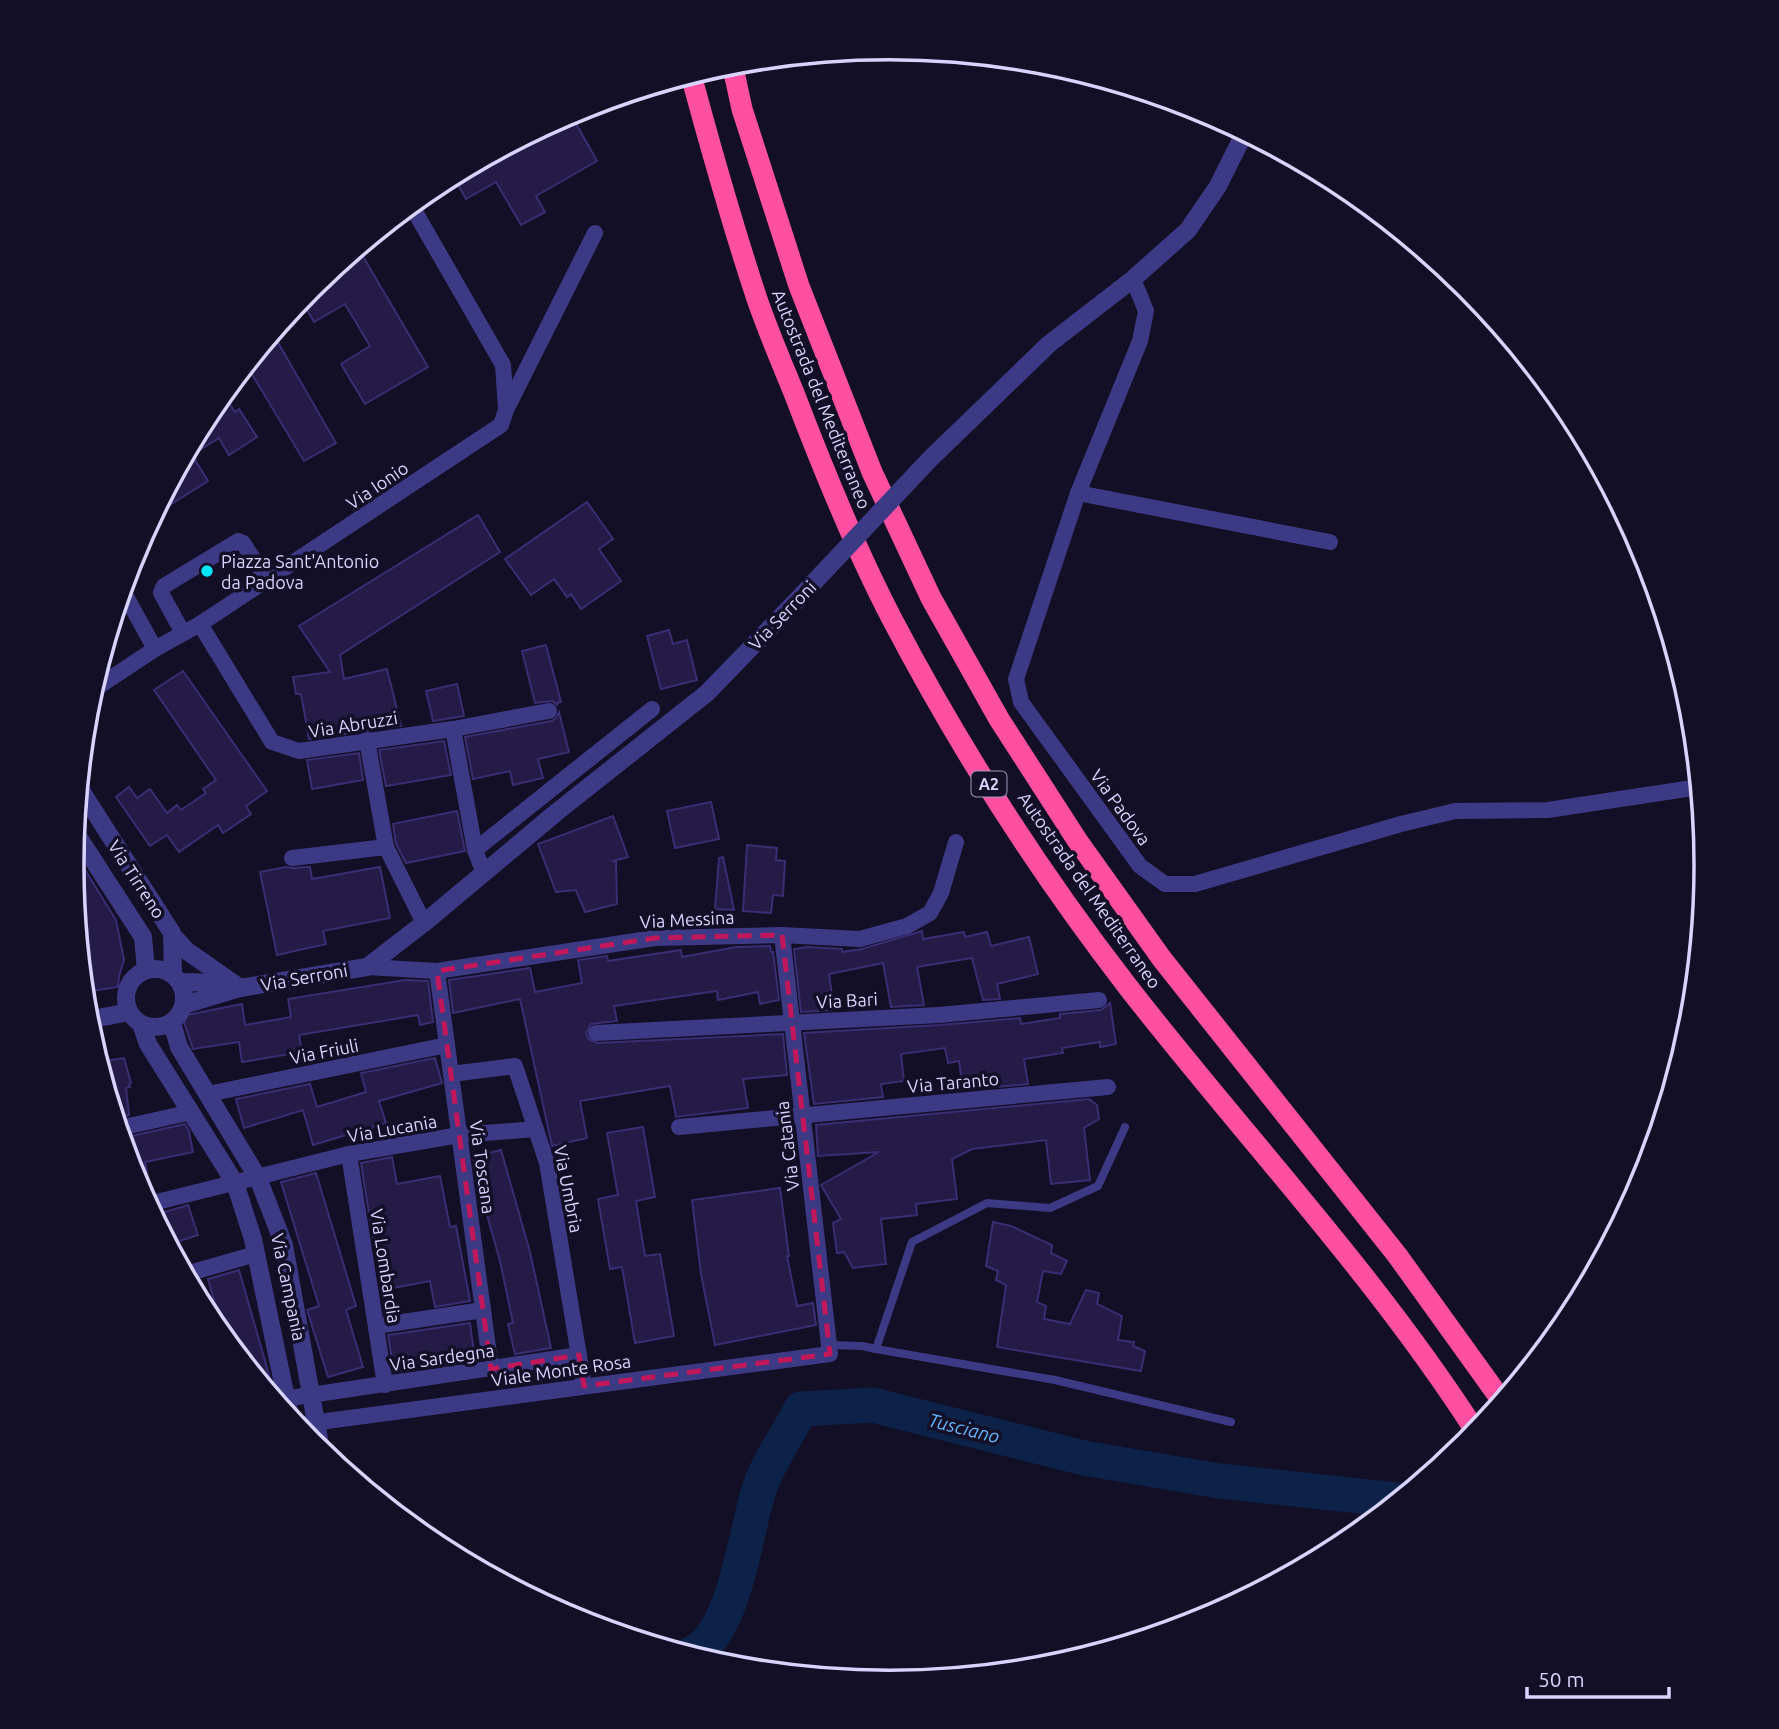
<svg xmlns="http://www.w3.org/2000/svg" width="1779" height="1729" viewBox="0 0 1779 1729" font-family="Ubuntu,sans-serif">
  <rect width="100%" height="100%" fill="#130f26"/>
  <g fill="none" stroke-linecap="round" stroke-linejoin="round">
    <!-- river -->
    <path stroke="#0c2248" stroke-width="35" d="M691,1654c44,-18 54,-122 68,-164 7,-25 30,-57 42,-81l72,-4 211,53 135,23 178,19"/>
  </g>
  <!-- building -->
  <g fill="#241b47" stroke="#3b2d73" stroke-width="2">
    <polygon points="570,113 597,161 536,196 545,212 521,225 496,182 466,199 453,176"/>
    <polygon points="358,248 428,367 365,404 341,364 370,346 345,304 314,322 301,299 312,286"/>
    <polygon points="273,334 336,443 304,461 247,366"/>
    <polygon points="223,394 235,412 239,409 257,437 229,455 219,438 192,455 208,481 154,515 210,410"/>
    <polygon points="587,502 613,539 599,549 621,581 581,609 571,594 567,597 554,579 531,595 505,559"/>
    <polygon points="478,515 500,552 340,655 344,679 387,669 401,726 309,739 301,694 296,694 293,677 330,672 299,626"/>
    <polygon points="669,630 673,644 687,640 697,680 661,689 647,636"/>
    <polygon points="546,645 561,702 557,703 557,705 552,701 535,703 522,651"/>
    <polygon points="183,671 267,791 246,806 251,814 223,833 218,825 179,852 167,835 150,846 116,797 129,787 137,798 150,789 167,813 177,805 181,810 206,793 203,789 216,780 154,690"/>
    <polygon points="457,684 464,716 433,721 426,691"/>
    <polygon points="559,712 569,752 538,759 543,778 513,785 510,771 473,779 465,737 551,721 556,718"/>
    <polygon points="444,741 451,775 386,786 379,750"/>
    <polygon points="359,753 363,780 312,789 307,760"/>
    <polygon points="711,802 719,839 675,848 667,811"/>
    <polygon points="457,811 465,851 406,863 396,844 393,824"/>
    <polygon points="613,816 628,857 613,861 616,862 617,904 585,912 576,890 556,892 538,844"/>
    <polygon points="747,845 777,848 776,860 785,861 783,896 773,895 771,913 743,911"/>
    <polygon points="74,852 116,920 124,960 119,976 118,987 85,992 72,864"/>
    <polygon points="723,857 734,910 715,909 719,858"/>
    <polygon points="286,867 293,868 310,867 312,879 380,867 390,918 323,931 326,944 277,955 260,872"/>
    <polygon points="922,931 923,939 964,932 965,937 987,932 991,946 1029,937 1038,974 997,984 1000,999 983,1000 972,958 917,967 924,1005 891,1007 883,963 829,974 834,1010 801,1012 794,949 807,947 842,949 842,952 862,949"/>
    <polygon points="770,946 771,952 773,952 779,1000 760,1004 758,992 718,1000 717,991 614,1006 617,1021 591,1024 586,1033 588,1039 597,1043 783,1034 787,1075 743,1079 748,1108 676,1117 670,1086 580,1101 587,1138 552,1146 520,999 453,1013 449,980 530,968 535,992 582,983 578,960 607,956 608,961 681,950 682,957 736,947"/>
    <polygon points="405,980 428,981 433,1022 420,1025 418,1015 299,1035 302,1052 242,1062 239,1042 193,1049 182,1016 242,1004 245,1025 291,1017 288,999"/>
    <polygon points="1110,1003 1116,1044 1100,1047 1100,1042 1062,1048 1063,1053 1024,1059 1028,1084 963,1090 959,1061 948,1063 945,1048 901,1054 904,1081 881,1084 883,1097 814,1104 804,1033 940,1025 1020,1018 1021,1024 1060,1018 1060,1014 1101,1010"/>
    <polygon points="124,1058 131,1083 129,1084 130,1087 126,1088 129,1115 117,1118 100,1062"/>
    <polygon points="435,1058 442,1083 379,1101 386,1123 313,1145 303,1110 244,1128 236,1099 310,1084 317,1107 366,1092 361,1073"/>
    <polygon points="1089,1099 1097,1105 1099,1119 1084,1128 1090,1180 1051,1184 1046,1140 972,1149 952,1159 957,1199 916,1204 917,1215 881,1219 886,1264 853,1268 844,1252 837,1253 833,1223 841,1219 821,1185 879,1152 818,1156 816,1125"/>
    <polygon points="185,1124 189,1131 193,1152 145,1162 151,1193 144,1195 134,1177 128,1156 134,1155 132,1144 125,1145 123,1138"/>
    <polygon points="643,1127 655,1197 636,1201 645,1256 660,1254 674,1336 635,1343 622,1267 610,1269 598,1199 618,1195 607,1133"/>
    <polygon points="501,1150 530,1252 551,1348 515,1354 508,1324 513,1323 500,1261 479,1187 477,1187 473,1157"/>
    <polygon points="392,1157 397,1184 440,1176 450,1227 456,1226 470,1301 435,1307 430,1281 388,1289 378,1238 373,1239 361,1163"/>
    <polygon points="316,1173 356,1306 346,1310 363,1367 328,1377 307,1310 319,1306 281,1182"/>
    <polygon points="780,1188 789,1256 787,1256 797,1306 813,1303 816,1325 715,1345 701,1274 692,1200"/>
    <polygon points="188,1205 198,1235 170,1244 155,1215"/>
    <polygon points="993,1222 1011,1226 1052,1245 1051,1253 1067,1261 1061,1274 1043,1271 1037,1302 1046,1306 1044,1319 1070,1324 1086,1290 1099,1293 1097,1304 1122,1316 1118,1340 1134,1342 1133,1346 1145,1351 1141,1371 997,1347 1006,1285 996,1280 998,1271 986,1266"/>
    <polygon points="239,1270 271,1382 273,1391 270,1392 224,1335 208,1279"/>
    <polygon points="470,1323 475,1360 394,1372 388,1335"/>
  </g>
  <g fill="none" stroke-linecap="round" stroke-linejoin="round">
    <!-- service -->
    <g stroke="#3d3a85" stroke-width="8">
      <polyline points="1125,1127 1098,1186 1050,1208 987,1203 912,1242 876,1349 1055,1380 1231,1422"/>
      <polyline points="829,1345 862,1346 876,1349"/>
    </g>
    <!-- minor -->
    <g stroke="#3d3a85" stroke-width="16">
      <polyline points="411,205 503,365 506,409"/>
      <polyline points="1133,279 1146,311 1140,341 1078,493 1016,679 1021,702 1140,866 1165,884 1195,884 1401,824 1455,811 1548,810 1699,787"/>
      <polyline points="1078,493 1330,542"/>
      <polyline points="123,591 155,649"/>
      <polyline points="200,624 272,742 299,751 453,729 549,711"/>
      <polyline points="183,633 161,593 164,586 238,541 243,543 267,580"/>
      <polyline points="93,690 155,649 200,624 501,425 506,410 595,233"/>
      <polyline points="453,729 475,850 483,871"/>
      <polyline points="367,740 386,847 424,923"/>
      <polyline points="475,850 652,709"/>
      <polyline points="292,858 386,847"/>
      <polyline points="367,967 437,971 655,938 782,935 860,939 907,926 930,913 941,893 956,842"/>
      <polyline points="437,971 491,1369"/>
      <polyline points="596,1033 939,1015 1099,1000"/>
      <polyline points="451,1074 515,1066 547,1163 584,1386"/>
      <polyline points="208,1094 447,1045"/>
      <polyline points="679,1127 1108,1087"/>
      <polyline points="120,1128 192,1112"/>
      <polyline points="349,1154 385,1385"/>
      <polyline points="149,1204 349,1154 459,1135 536,1129"/>
      <polyline points="186,1274 256,1254"/>
      <polyline points="376,1326 483,1310"/>
      <polyline points="277,1400 579,1355"/>
      <polyline points="297,1425 830,1354 782,935"/>
    </g>
    <!-- tertiary -->
    <g stroke="#3d3a85" stroke-width="18">
      <polyline points="930,459 1049,344 1133,279 1188,230 1218,186 1245,132"/>
      <polyline points="80,789 172,933 173,975"/>
      <polyline points="75,832 143,937 146,970"/>
      <polyline points="172,935 187,951 240,988"/>
      <circle cx="155" cy="998" r="29"/>
      <polyline points="180,982 224,983 233,986"/>
      <polyline points="184,1005 240,988 367,967 424,923 558,811 707,693 801,596"/>
      <polyline points="88,1020 129,1012"/>
      <polyline points="172,1023 179,1047 258,1178 284,1245 321,1450"/>
      <polyline points="141,1024 148,1044 235,1183 253,1239 290,1417"/>
    </g>
    <!-- motorway -->
    <g stroke="#ff4fa3" stroke-width="21">
      <polyline points="732,63 742,109 799,286 872,472 931,598 999,719 1077,840 1162,959 1397,1255 1502,1401"/>
      <path d="M691,75c20,74 41,148 65,221 11,33 25,65 38,97 29,76 60,153 98,226 67,128 147,253 236,368 115,148 246,286 348,445"/>
    </g>
    <!-- tertiary-bridge -->
    <polyline stroke="#3d3a85" stroke-width="18" points="801,596 930,459"/>
  </g>
  <!-- marked area -->
  <path fill="none" stroke="#c2185b" stroke-width="5" stroke-dasharray="14 9" stroke-linejoin="round" d="M782,935l48,419 -246,32 -5,-31 -88,14 -54,-398 218,-33z"/>
  <!-- markers -->
  <circle fill="#00e5ff" stroke="#130f26" stroke-width="2.5" cx="207" cy="571" r="7"/>
  <g text-anchor="middle" dominant-baseline="central" stroke-width="7" stroke-linejoin="round" paint-order="stroke">
    <!-- shield labels -->
    <rect fill="#130f26" stroke="#9e99be" stroke-width="2" x="971.5" y="771.5" width="35" height="25" rx="5"/>
    <g font-size="16" font-weight="bold" fill="#d9d4ff">
      <text x="989" y="784">A2</text>
    </g>
    <!-- street labels -->
    <g font-size="18" fill="#d9d4ff" stroke="#130f26">
      <text transform="translate(822 399) rotate(68)">Autostrada del Mediterraneo</text>
      <text transform="translate(377 485) rotate(-34)">Via Ionio</text>
      <text transform="translate(782 615) rotate(-46)">Via Serroni</text>
      <text transform="translate(353 724) rotate(-9)">Via Abruzzi</text>
      <text transform="translate(1121 807) rotate(54)">Via Padova</text>
      <text transform="translate(137 879) rotate(57)">Via Tirreno</text>
      <text transform="translate(1090 890) rotate(55)">Autostrada del Mediterraneo</text>
      <text transform="translate(687 919) rotate(-3)">Via Messina</text>
      <text transform="translate(304 977) rotate(-10)">Via Serroni</text>
      <text transform="translate(847 1000) rotate(-3)">Via Bari</text>
      <text transform="translate(324 1051) rotate(-11)">Via Friuli</text>
      <text transform="translate(953 1082) rotate(-5)">Via Taranto</text>
      <text transform="translate(392 1128) rotate(-10)">Via Lucania</text>
      <text transform="translate(787 1146) rotate(-97)">Via Catania</text>
      <text transform="translate(483 1167) rotate(82)">Via Toscana</text>
      <text transform="translate(569 1189) rotate(79)">Via Umbria</text>
      <text transform="translate(386 1266) rotate(81)">Via Lombardia</text>
      <text transform="translate(289 1287) rotate(78)">Via Campania</text>
      <text transform="translate(442 1357) rotate(-8)">Via Sardegna</text>
      <text transform="translate(561 1370) rotate(-8)">Viale Monte Rosa</text>
    </g>
    <!-- poi labels -->
    <g font-size="18" fill="#d9d4ff" stroke="#130f26" text-anchor="start">
      <text x="221" y="561">Piazza Sant'Antonio<tspan x="221" dy="21">da Padova</tspan></text>
    </g>
    <!-- water labels -->
    <g font-size="19" font-style="italic" fill="#62b6ff" stroke="#130f26">
      <text transform="translate(964 1428) rotate(14)">Tusciano</text>
    </g>
  </g>
  <!-- crop -->
  <path d="M0 0H1779V1729H0ZM84 865a805 805 0 1 1 1610 0a805 805 0 1 1-1610 0Z" fill="#130f26" fill-rule="evenodd"/>
  <path fill="none" stroke="#d9d4ff" stroke-width="3.5" d="M84 865a805 805 0 1 1 1610 0a805 805 0 1 1-1610 0Z"/>
  <!-- scale -->
  <path d="M1527 1687v10h142v-10" fill="none" stroke="#d9d4ff" stroke-width="3.5"/>
  <text x="1538" y="1687" font-size="21" fill="#d9d4ff" stroke="#130f26" stroke-width="5" paint-order="stroke">50 m</text>
</svg>
